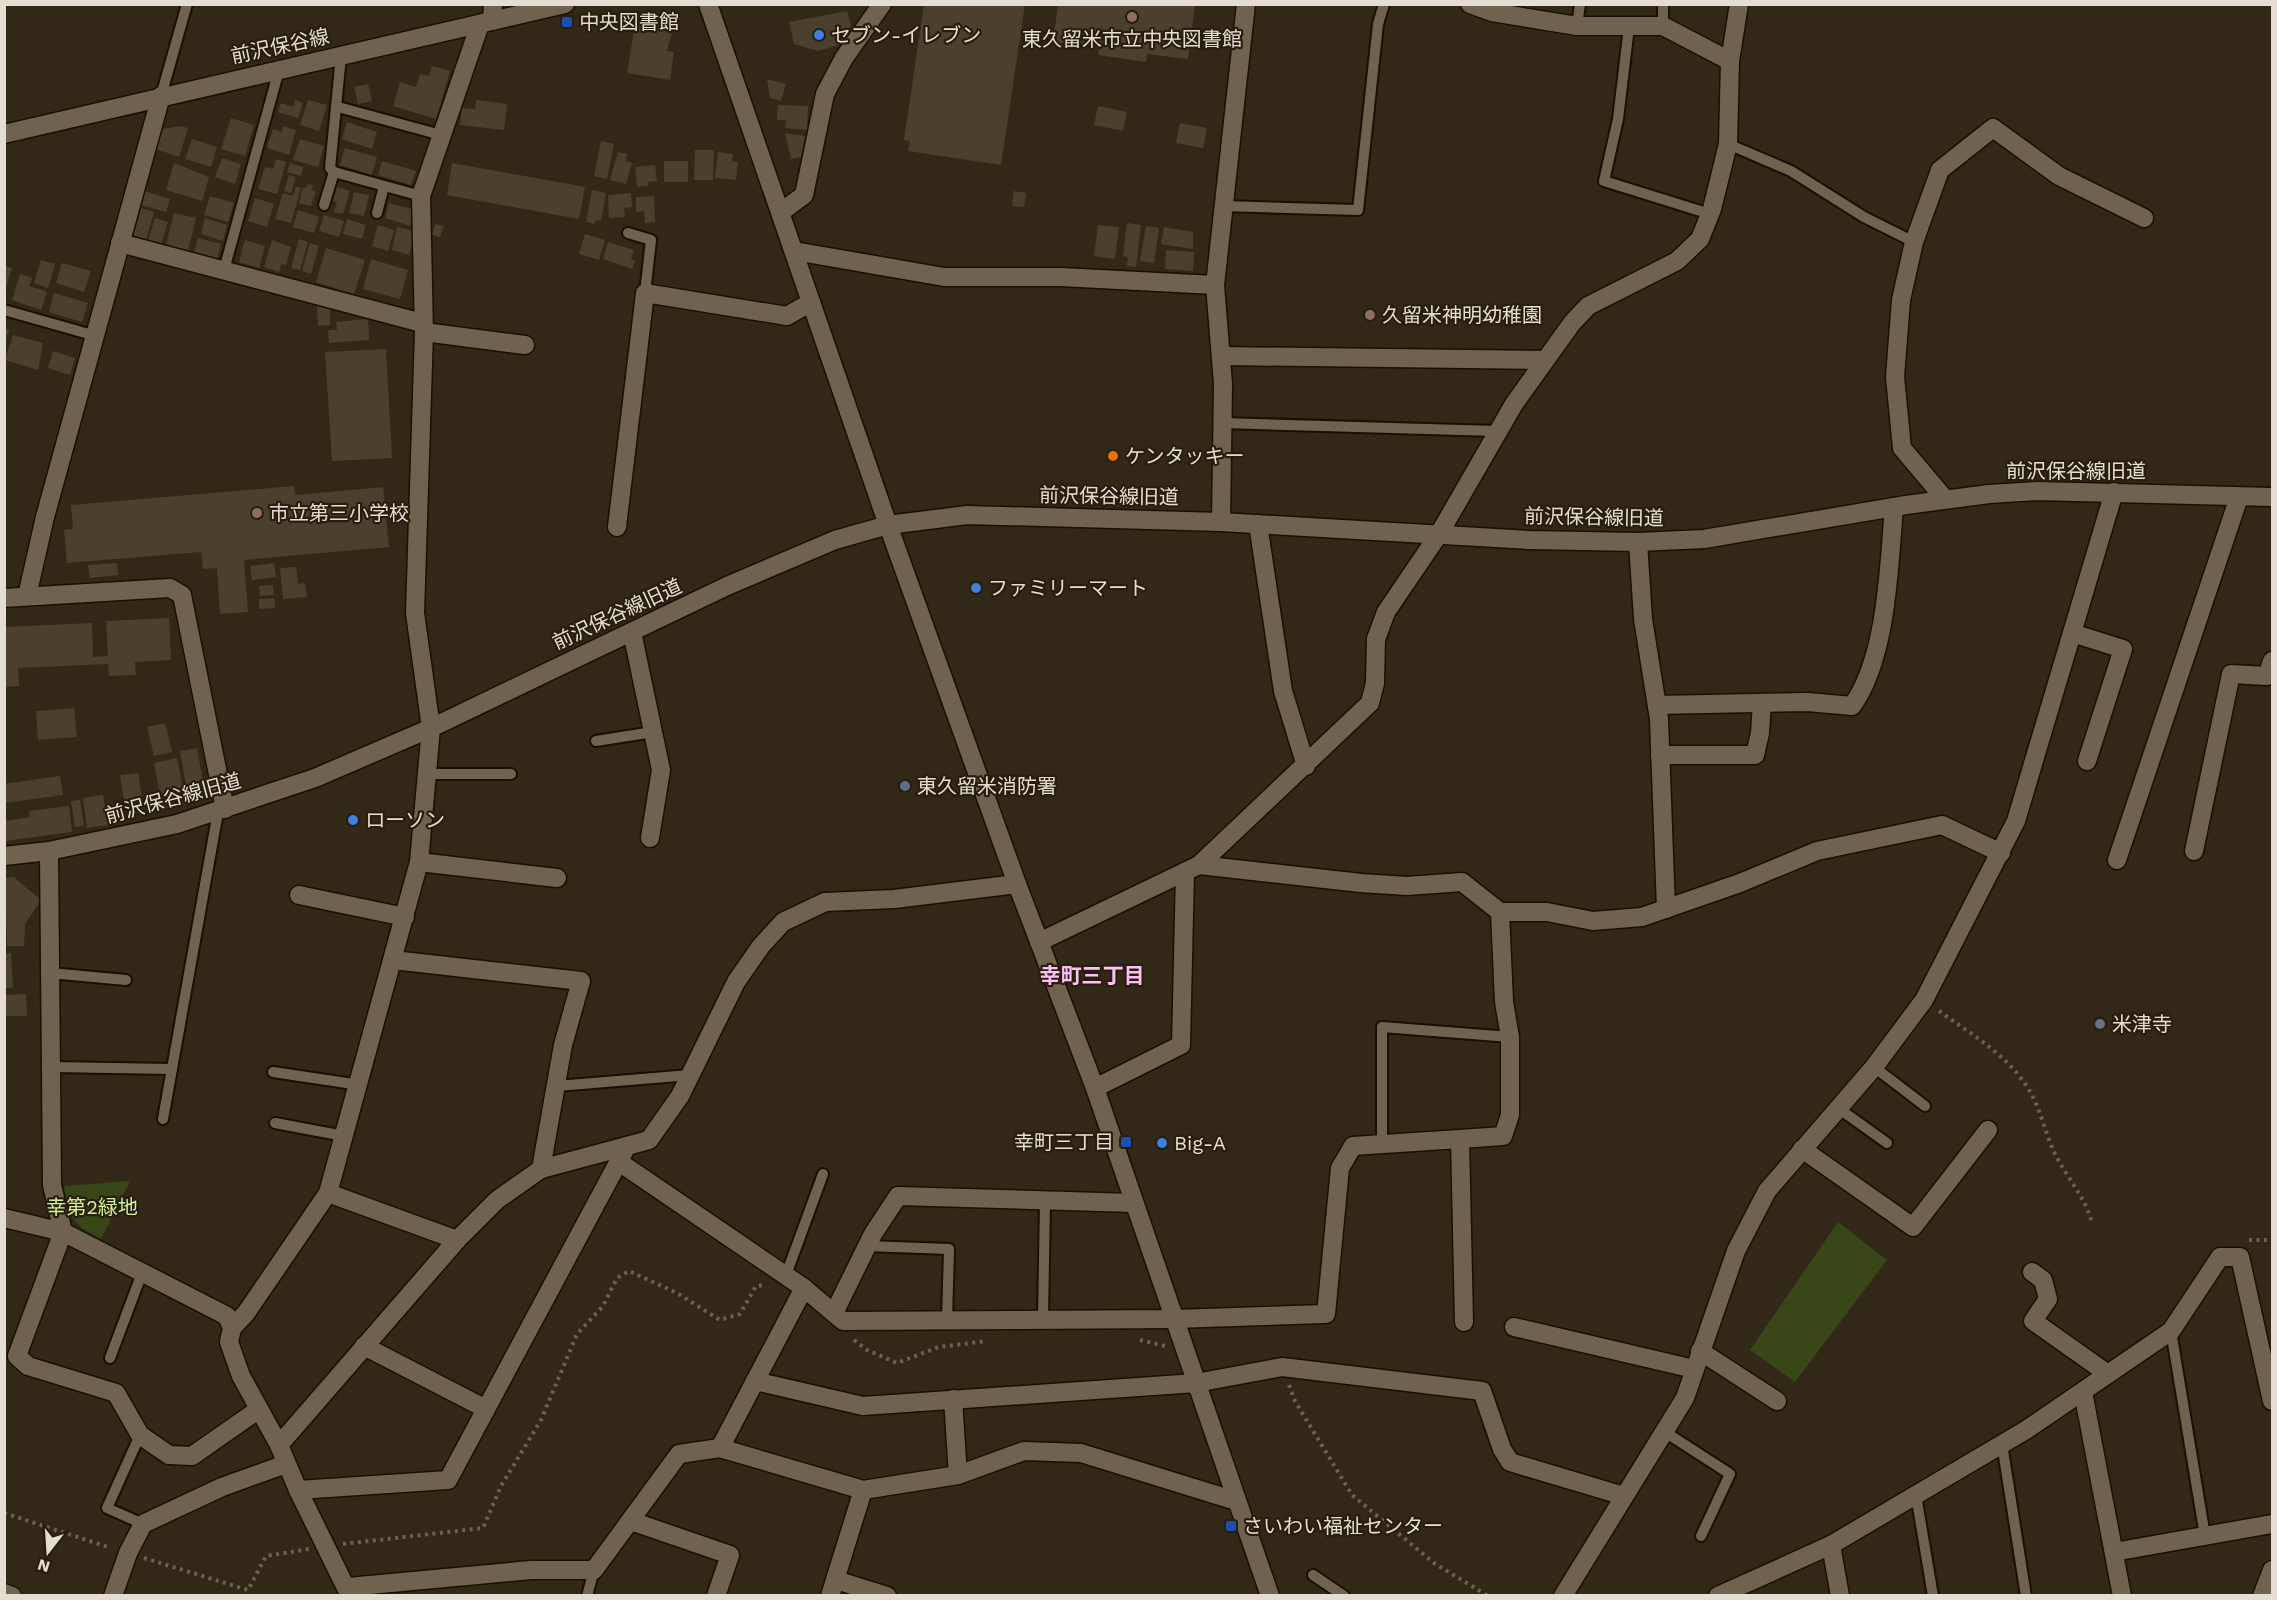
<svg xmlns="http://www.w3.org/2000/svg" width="2277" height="1600" viewBox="0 0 2277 1600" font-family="'Work Sans','Noto Sans JP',sans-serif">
  <rect width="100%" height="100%" fill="#322817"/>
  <!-- green -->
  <g fill="#394718">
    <path d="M130,1181l-29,58c-29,-15 -32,-21 -37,-53z"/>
    <polygon points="1838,1222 1887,1260 1795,1382 1750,1350"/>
  </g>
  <!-- building -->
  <g fill="#4b402e">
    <polygon points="924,4 1025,4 1001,165 908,151 910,141 904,140"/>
    <polygon points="1058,4 1195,4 1188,59 1147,54 1146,62 1098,55 1099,48 1053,42"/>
    <polygon points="847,11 851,25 842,44 818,51 794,44 789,22"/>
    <polygon points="636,19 674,25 667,51 674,52 670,80 627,73"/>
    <polygon points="432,66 450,71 436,119 393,106 400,82 416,87 420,74 429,76"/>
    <polygon points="767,79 786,84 781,101 770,98"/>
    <polygon points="368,84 372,101 358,104 354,87"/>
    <polygon points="295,100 303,103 298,118 278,112 281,103 293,107"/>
    <polygon points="308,100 327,105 319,131 300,125"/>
    <polygon points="476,100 507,104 504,130 460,125 462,108 475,109"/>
    <polygon points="778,105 808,106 807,130 785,128 786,120 777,120"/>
    <polygon points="1098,106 1127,112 1123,131 1094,125"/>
    <polygon points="231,118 254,125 245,156 221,149"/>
    <polygon points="347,122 377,132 372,149 342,139"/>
    <polygon points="1180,123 1207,128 1203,148 1176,143"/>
    <polygon points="181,126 188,128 179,157 156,149 163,129"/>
    <polygon points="283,126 296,130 289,155 267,148 273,129 282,132"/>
    <polygon points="785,133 805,136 801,157 791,159"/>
    <polygon points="192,139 217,147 211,167 185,159"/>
    <polygon points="300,139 324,146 318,167 293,160"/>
    <polygon points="601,141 614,144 607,179 594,176"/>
    <polygon points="345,148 377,157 372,175 340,165"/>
    <polygon points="695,150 714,150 713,180 694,180"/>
    <polygon points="618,152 627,154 626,161 632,163 626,184 610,180"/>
    <polygon points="718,152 733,154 732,161 738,162 736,180 715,178"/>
    <polygon points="222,158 241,164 235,184 215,177"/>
    <polygon points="276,159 286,162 277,194 258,189 265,167 273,169"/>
    <polygon points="382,161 416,171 411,185 378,175"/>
    <rect x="664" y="161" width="24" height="21"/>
    <polygon points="174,163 209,177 202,201 166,190"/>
    <polygon points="290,163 303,167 301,176 287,172"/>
    <polygon points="452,163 585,187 579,219 447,195"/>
    <polygon points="655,165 657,181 648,182 648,186 637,187 635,167"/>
    <polygon points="289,175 296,177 291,193 284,191"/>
    <polygon points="307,184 313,185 312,190 316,191 311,206 299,203 303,187 306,188"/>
    <polygon points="296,186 301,188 291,223 275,219 283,193 293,196"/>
    <polygon points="337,187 350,191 343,214 334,212 337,202 333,201"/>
    <polygon points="592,190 606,193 601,221 595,220 595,224 586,222"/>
    <polygon points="145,191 170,199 166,212 141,205"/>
    <polygon points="1014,191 1026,193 1024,207 1012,206"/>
    <polygon points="354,192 369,195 364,216 349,213"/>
    <polygon points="631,193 632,207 624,208 625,217 609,218 608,195"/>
    <polygon points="210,196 234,203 228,222 204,215"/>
    <polygon points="654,196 655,222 645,223 644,211 636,212 636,197"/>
    <polygon points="255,198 274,204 267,227 248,221"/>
    <polygon points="389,203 415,210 410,226 385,218"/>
    <polygon points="141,208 154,212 146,240 133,236"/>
    <polygon points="298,210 319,217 314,233 293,227"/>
    <polygon points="174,213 196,218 188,251 166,245"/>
    <polygon points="324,215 344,221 339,237 319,231"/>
    <polygon points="155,218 168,222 161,245 148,241"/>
    <polygon points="205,218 227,225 223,241 201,234"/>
    <polygon points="347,219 366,225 362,239 343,234"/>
    <polygon points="1127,223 1141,225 1136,267 1127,266 1128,257 1123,256"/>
    <polygon points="435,224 444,226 440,237 432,235"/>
    <polygon points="378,225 394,230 388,251 372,246"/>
    <polygon points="1098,225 1119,227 1115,259 1094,256"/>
    <polygon points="1146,226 1159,228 1154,263 1140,261"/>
    <polygon points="397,227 415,231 409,255 392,250"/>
    <polygon points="1164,227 1193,232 1193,249 1161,244"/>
    <polygon points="585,234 605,240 599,260 579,254"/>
    <polygon points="198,238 221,244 217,259 194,252"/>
    <polygon points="299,239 308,242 300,270 291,268"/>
    <polygon points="245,240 265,246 259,268 239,262"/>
    <polygon points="272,240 291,247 286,265 281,264 279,272 264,267"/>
    <polygon points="608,242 634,250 631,259 635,261 632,269 603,259"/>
    <polygon points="310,243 319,246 311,274 302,271"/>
    <polygon points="326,248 365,260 354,294 316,282"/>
    <polygon points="1166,250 1194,252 1193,271 1165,269"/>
    <polygon points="371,259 408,270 400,299 363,289"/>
    <polygon points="41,260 55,264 48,288 34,283"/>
    <polygon points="62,263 91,271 84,292 56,283"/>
    <polygon points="4,266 12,268 5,290 4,290"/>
    <polygon points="20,274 32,278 29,286 47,292 41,310 12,300"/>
    <polygon points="54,293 88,303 82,322 49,312"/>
    <polygon points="317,306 330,306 330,325 318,326"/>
    <polygon points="368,319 369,340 329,343 328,330 337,330 336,322"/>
    <polygon points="4,328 9,329 5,343 4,342"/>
    <polygon points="13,335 43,343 38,370 5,360"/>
    <polygon points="386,349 392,458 332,461 325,352"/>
    <polygon points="53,351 75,358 70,375 48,368"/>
    <polygon points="294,486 295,495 383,487 389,547 244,560 248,612 220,614 217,568 203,569 201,552 67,563 64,530 73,529 71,505"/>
    <polygon points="117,563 118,575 90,578 88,565"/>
    <polygon points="274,563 276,577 252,580 250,566"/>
    <polygon points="296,567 298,584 305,583 307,597 283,599 280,568"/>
    <polygon points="273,585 274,595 260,596 259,586"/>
    <polygon points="274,598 275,608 259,609 259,599"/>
    <polygon points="169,618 171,660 135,662 136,675 109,676 108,664 18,668 19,686 5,687 4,627 92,623 93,657 108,656 106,621"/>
    <polygon points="74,708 77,737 38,740 36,711"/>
    <polygon points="165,723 172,752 154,756 147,727"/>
    <polygon points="197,748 206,798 189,801 180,751"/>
    <polygon points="177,758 186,804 163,809 154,763"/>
    <polygon points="138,773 143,804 125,807 120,775"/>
    <polygon points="60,776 63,795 4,803 4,784"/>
    <polygon points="103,795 108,825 87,828 83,798"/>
    <polygon points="80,800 84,826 75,827 71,801"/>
    <polygon points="69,806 72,832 4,841 4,821 30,817 29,811"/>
    <polygon points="14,877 41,900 25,924 24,946 7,946 5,878"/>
    <polygon points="11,953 13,988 4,988 4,954"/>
    <polygon points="26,994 27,1016 5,1016 5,995"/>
  </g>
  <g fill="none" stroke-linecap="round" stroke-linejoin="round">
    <defs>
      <g id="lane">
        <polyline points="1577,26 1580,4"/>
        <polyline points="1663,26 1663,4"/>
        <polyline points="1629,27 1618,119 1604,181 1710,214"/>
        <polyline points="161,96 187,4"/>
        <polyline points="338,107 441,135"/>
        <polyline points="1728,144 1791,171 1864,217 1914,242"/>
        <polyline points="334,172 421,196"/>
        <polyline points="324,205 334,172 330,168 341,56"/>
        <polyline points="1223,206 1358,210 1378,24 1384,4"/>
        <polyline points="377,213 384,186"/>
        <polyline points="628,233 651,240 645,293"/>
        <polyline points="224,270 279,70"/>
        <polyline points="4,310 96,336"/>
        <polyline points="1223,423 1496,431"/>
        <polyline points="596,741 653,732"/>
        <polyline points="427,774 511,774"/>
        <polyline points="50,973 126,980"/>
        <polyline points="51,1067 172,1069"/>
        <polyline points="1874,1067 1925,1106"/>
        <polyline points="273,1072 360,1085"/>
        <polyline points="557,1086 690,1075"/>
        <polyline points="1838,1108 1887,1143"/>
        <polyline points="163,1119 218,812"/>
        <polyline points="275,1123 344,1136"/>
        <polyline points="1382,1144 1382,1027 1510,1037"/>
        <polyline points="867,1246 949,1249 947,1321"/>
        <polyline points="786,1275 823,1174"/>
        <polyline points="1043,1320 1045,1200"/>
        <polyline points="2171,1331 2205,1536"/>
        <polyline points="110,1358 142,1273"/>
        <polyline points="1665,1432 1730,1474 1701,1536"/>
        <polyline points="140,1435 107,1508 143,1524"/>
        <polyline points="2002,1444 2026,1596"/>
        <polyline points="1916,1495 1933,1596"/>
        <polyline points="1313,1575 1344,1596"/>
        <polyline points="587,1596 594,1570"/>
      </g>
      <g id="street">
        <polyline points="1470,4 1492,12 1577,26 1663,26 1730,61"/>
        <polyline points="492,21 493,4"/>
        <polyline points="781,212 804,195 825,94 844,58 882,4"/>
        <polyline points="120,243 422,323"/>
        <polyline points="794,251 944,277 1061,277 1215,285"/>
        <polyline points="424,332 525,345"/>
        <polyline points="1221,356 1545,360"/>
        <polyline points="1945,499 1902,448 1895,377 1901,300 1914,242 1940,170 1993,128 2059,176 2144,218"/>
        <polyline points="1221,522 1223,384 1215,285 1246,4"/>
        <polyline points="1258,524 1283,691 1306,766"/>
        <polyline points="617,527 645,293 787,316 811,302"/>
        <polyline points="1638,542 1643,619 1659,719 1666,909"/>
        <polyline points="27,596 45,517 161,96"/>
        <polyline points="4,598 170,588 182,595 225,809"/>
        <polyline points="632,632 661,770 650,838"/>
        <polyline points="2072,633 2123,649 2087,761"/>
        <path d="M1657,705l151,-3 44,4c35,-48 37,-140 42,-199"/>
        <polyline points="1660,755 1755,755 1760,733 1762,703"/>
        <polyline points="49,851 52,1185 63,1232 17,1356 28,1366 116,1393 140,1435 169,1455 192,1456 258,1410"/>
        <polyline points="2194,851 2231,674 2267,676 2272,661"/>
        <polyline points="2117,860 2239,497"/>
        <polyline points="419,862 557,878"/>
        <polyline points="1199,865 1361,883 1407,886 1462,882 1500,912 1547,912 1593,921 1642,917 1740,883 1817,851 1942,825 2001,853"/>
        <polyline points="299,895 405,917"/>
        <polyline points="1039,942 1199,865 1370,703 1375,683 1376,639 1386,612 1439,534 1514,404 1572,323 1588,306 1677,261 1700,239 1712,209 1728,144 1730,61 1739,4"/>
        <polyline points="393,960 581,981 563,1045 541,1169"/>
        <polyline points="1095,1088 1181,1045 1185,872"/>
        <polyline points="1460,1139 1503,1136 1510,1115 1510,1037 1504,1002 1500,912"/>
        <polyline points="1802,1149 1913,1227 1988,1130"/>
        <polyline points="619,1162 804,1288 720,1448"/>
        <polyline points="4,1218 63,1232 227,1316 232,1328 229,1342 241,1376 279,1445 298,1490 350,1596"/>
        <polyline points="457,1240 497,1200 541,1169 627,1146"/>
        <polyline points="2032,1272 2043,1280 2048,1299 2033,1321 2108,1374"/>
        <polyline points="804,1288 843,1321 1174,1319 1326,1314 1340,1168 1353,1146 1460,1139 1464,1322"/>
        <polyline points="834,1313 873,1234 898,1196 1134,1203"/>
        <polyline points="1514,1327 1694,1369"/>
        <polyline points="232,1328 246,1313 328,1193 419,862 431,728 415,613 424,332 421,196 480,24"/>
        <polyline points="364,1346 486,1409"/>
        <polyline points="1700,1351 1777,1401"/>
        <polyline points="755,1381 863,1406 1196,1383 1282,1367 1482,1391 1502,1449 1510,1462 1624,1496"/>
        <polyline points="2083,1392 2122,1596"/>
        <polyline points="953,1399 958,1475"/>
        <polyline points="279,1445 457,1240 328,1193"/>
        <polyline points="298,1490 448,1480 627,1146 649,1140 680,1096 736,982 761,946 783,922 825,902 894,899 1017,884"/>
        <polyline points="631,1521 730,1555 716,1596"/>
        <polyline points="1831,1545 1840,1596"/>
        <polyline points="2114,1552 2272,1524"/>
        <polyline points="836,1580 887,1596"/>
        <polyline points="348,1587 531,1570 594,1570 679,1454 720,1448 863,1490 958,1475 1024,1451 1081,1453 1236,1501"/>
        <polyline points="830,1596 863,1490"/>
        <polyline points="1563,1596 1685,1398 1736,1251 1767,1191 1874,1067 1924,1000 2016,821 2114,492"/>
        <polyline points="1718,1596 1831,1545 2026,1430 2171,1331 2220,1257 2240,1257 2272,1401"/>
        <polyline points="2262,1596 2272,1570"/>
      </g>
      <g id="secondary">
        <polyline points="708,4 888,525 1017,884 1095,1088 1270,1596"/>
        <polyline points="4,134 565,4"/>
        <polyline points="4,856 49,851 177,824 315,778 431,728 727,586 835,540 888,525 967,515 1221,522 1529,540 1638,542 1704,539 1906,505 1989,494 2037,491 2272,497"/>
        <polyline points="4,1593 12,1596"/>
        <polyline points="113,1596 128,1553 143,1524 222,1487 286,1464"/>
      </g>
    </defs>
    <!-- lane casing -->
    <use href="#lane" stroke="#1a1002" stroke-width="14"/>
    <!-- street casing -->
    <use href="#street" stroke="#1a1002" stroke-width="21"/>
    <!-- secondary casing -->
    <use href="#secondary" stroke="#1a1002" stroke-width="21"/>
    <!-- path -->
    <g stroke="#6b6253" stroke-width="4" stroke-dasharray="3 4.5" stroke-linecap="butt">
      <path d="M1939,1011c32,23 69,44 90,79 12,20 16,43 26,64 12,24 31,44 37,69"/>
      <polyline points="2249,1240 2272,1240"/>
      <polyline points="854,1340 867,1350 897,1363 939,1347 987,1341"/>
      <polyline points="1140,1340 1165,1346"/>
      <polyline points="1289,1385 1295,1401 1352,1495 1434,1563 1488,1596"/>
      <polyline points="4,1513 111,1548"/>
      <polyline points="343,1544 483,1528 501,1486 541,1420 577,1334 603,1306 617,1278 629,1271 677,1293 720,1320 740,1314 756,1286 765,1285"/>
      <polyline points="144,1558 248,1590 266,1556 309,1549"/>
    </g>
    <!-- lane -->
    <use href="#lane" stroke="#6f6350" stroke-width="10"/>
    <!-- street -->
    <use href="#street" stroke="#6f6350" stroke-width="18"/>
    <!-- secondary -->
    <use href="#secondary" stroke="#6f6350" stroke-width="18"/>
  </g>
  <!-- markers -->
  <g fill="#8d6e63" stroke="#281e0d" stroke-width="2">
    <circle cx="1132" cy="17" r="6"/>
    <circle cx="1370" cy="315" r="6"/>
    <circle cx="257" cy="513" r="6"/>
  </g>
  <g fill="#1a4fb4" stroke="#281e0d" stroke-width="2">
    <rect x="561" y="16" width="12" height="12" rx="3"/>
    <rect x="1120" y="1136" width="12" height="12" rx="3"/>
    <rect x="1225" y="1520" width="12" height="12" rx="3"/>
  </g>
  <g fill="#3f7fe0" stroke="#281e0d" stroke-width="2">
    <circle cx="819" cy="35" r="6"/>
    <circle cx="976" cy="588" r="6"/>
    <circle cx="353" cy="820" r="6"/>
    <circle cx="1162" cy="1143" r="6"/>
  </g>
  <circle fill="#e8710a" stroke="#281e0d" stroke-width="2" cx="1113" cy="456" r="6"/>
  <circle fill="#5c6f8a" stroke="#281e0d" stroke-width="2" cx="905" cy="786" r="6"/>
  <circle fill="#6b7280" stroke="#281e0d" stroke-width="2" cx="2100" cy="1024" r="6"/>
  <g text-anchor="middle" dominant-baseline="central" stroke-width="4.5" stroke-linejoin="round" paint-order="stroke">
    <!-- poi labels -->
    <g font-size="20" fill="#e4ddd2" stroke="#281e0d" text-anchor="start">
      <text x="579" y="22">中央図書館</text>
      <text x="831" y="35">セブン-イレブン</text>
      <text x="1132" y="39" text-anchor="middle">東久留米市立中央図書館</text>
      <text x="1382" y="315">久留米神明幼稚園</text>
      <text x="1125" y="456">ケンタッキー</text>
      <text x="269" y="513">市立第三小学校</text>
      <text x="988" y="588">ファミリーマート</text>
      <text x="917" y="786">東久留米消防署</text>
      <text x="365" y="820">ローソン</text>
      <text x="2112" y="1024">米津寺</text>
      <text x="1114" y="1142" text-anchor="end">幸町三丁目</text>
      <text x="1174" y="1143">Big-A</text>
      <text x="1243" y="1526">さいわい福祉センター</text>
    </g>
    <!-- street labels -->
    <g font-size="20" fill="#e4ddd2" stroke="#281e0d">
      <text transform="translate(280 46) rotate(-12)">前沢保谷線</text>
      <text x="2076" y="471">前沢保谷線旧道</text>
      <text transform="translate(1109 496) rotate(1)">前沢保谷線旧道</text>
      <text transform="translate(1594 517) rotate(1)">前沢保谷線旧道</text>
      <text transform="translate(617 614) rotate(-25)">前沢保谷線旧道</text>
      <text transform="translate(173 798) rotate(-15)">前沢保谷線旧道</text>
    </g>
    <!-- park labels -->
    <g font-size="20" fill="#d1ef97" stroke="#281e0d">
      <text x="92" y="1207">幸第2緑地</text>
    </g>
    <!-- neighbourhood labels -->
    <g font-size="21" font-weight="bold" fill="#ffbff5" stroke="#281e0d">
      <text x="1092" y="975">幸町三丁目</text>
    </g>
  </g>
  <!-- border -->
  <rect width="2277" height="1600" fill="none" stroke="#e4ddd2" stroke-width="12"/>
  <!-- north arrow -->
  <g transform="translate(48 1552) rotate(197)" stroke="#281e0d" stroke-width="4.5" paint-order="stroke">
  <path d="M0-4.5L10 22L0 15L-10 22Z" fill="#e4ddd2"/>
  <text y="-9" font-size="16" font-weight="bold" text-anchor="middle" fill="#e4ddd2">N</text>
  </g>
</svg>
